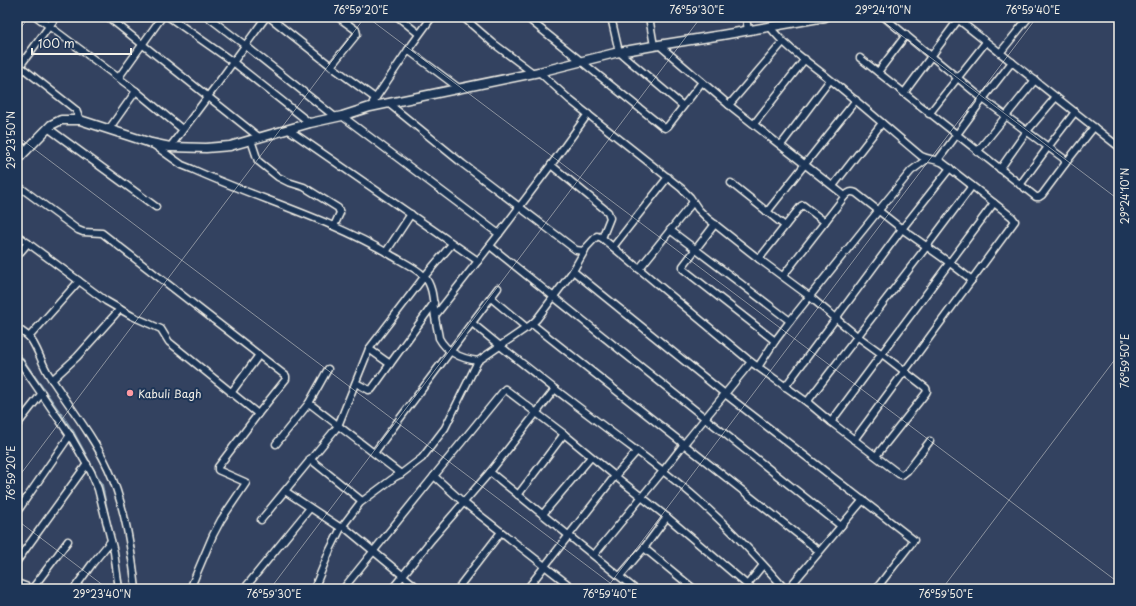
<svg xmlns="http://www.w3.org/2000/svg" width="1136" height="606" viewBox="0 0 1136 606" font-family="'Playpen Sans',sans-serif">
  <rect width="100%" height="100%" fill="#334260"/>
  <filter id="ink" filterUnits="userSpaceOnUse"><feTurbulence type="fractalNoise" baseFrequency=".025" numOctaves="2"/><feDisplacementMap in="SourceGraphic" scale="8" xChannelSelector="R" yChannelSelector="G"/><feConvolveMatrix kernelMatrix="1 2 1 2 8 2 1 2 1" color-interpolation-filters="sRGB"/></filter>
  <g filter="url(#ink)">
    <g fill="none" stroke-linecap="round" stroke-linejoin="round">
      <!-- stream -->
      <g stroke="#8da3b4" stroke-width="2">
        <polyline points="17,351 73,431 102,485 110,524"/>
        <polyline points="120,574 123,589"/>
      </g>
      <defs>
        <g id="minor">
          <polyline points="37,17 136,91 109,129"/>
          <polyline points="108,17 260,138"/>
          <polyline points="169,17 233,62 310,123"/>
          <polyline points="208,17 246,46 335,117"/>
          <polyline points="269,17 331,66 375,98"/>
          <polyline points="398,17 419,34"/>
          <polyline points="463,17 493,43 533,73"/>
          <polyline points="526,17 663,127 665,128 668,126 702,82"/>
          <polyline points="611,17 619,52 683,106"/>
          <polyline points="649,17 654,46"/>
          <polyline points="746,17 748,31"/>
          <polyline points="955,17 1119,147"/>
          <path d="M770,27c16,21 41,37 62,54 30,24 59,50 89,75 8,4 15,3 22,7l69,54 3,4 -161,219"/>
          <polyline points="659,45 729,105 845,196"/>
          <polyline points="408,50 460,89"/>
          <polyline points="1000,53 1029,17"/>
          <polyline points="860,58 1036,197 1039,197 1042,195 1065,164 1065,161 1063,158 983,99 884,17"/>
          <polyline points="20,66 76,110 80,120"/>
          <polyline points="331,66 357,34 356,30 338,17"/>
          <polyline points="17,70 56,17"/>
          <polyline points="539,72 570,100 681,188 690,197 698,209 707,218 759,259 809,296 857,336 882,354 926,388 927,391 926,393 876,456"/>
          <polyline points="878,72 906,35"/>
          <polyline points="119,77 162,17"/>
          <polyline points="136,91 182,129"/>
          <polyline points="904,93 958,20"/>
          <polyline points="373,102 408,50 432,17"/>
          <polyline points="388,103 463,164 576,250 583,251 597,236 602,238 751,362 807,402 831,422 899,474 902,475 907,471 930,441"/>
          <polyline points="729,105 783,42"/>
          <polyline points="929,114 986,42"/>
          <polyline points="342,116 499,234"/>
          <polyline points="754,124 805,59"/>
          <polyline points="48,128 156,207"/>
          <polyline points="289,130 478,261"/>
          <polyline points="251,140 258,161 278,177 288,182 304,187 338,208 340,213 334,226"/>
          <polyline points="17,143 27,151"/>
          <path d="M154,145l28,20 10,4c66,30 136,49 199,86 10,6 25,13 33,21 10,11 9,28 11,41 1,7 3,14 4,21 8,15 24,21 39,23"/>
          <polyline points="781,145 830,80"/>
          <polyline points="170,147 218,83 266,17"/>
          <polyline points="977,152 1035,80"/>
          <polyline points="938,160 983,99 1012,62"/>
          <polyline points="1065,164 1094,127"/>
          <polyline points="551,165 588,114"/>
          <polyline points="1000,169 1027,131 1056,97"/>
          <polyline points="731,183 785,226"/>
          <polyline points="17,185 78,230 83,232 102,233 286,376 286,379 258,414 218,467 218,470 220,471 245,482 246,483 221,520 213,535 190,589"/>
          <polyline points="1020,185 1048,147 1075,112"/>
          <polyline points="833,186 882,123"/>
          <polyline points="767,212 856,100"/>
          <polyline points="715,224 683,266 683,269 775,341"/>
          <polyline points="670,230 790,321"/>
          <polyline points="17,235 106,301 132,316 161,329 169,342 258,414"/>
          <polyline points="490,246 705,418 841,526"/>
          <polyline points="613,247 668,177"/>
          <polyline points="386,252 411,214"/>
          <polyline points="17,256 28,243"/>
          <polyline points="759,259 801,206 803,205 825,222"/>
          <polyline points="639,269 693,202"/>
          <polyline points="573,271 585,250"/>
          <path d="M783,276l62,-80c4,-4 6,-5 11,-3l46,36 48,34 22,17"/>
          <polyline points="491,298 527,328"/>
          <polyline points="435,316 499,234 551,165 608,212 610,218 602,238"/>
          <path d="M472,323c45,37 91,73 138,108 29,22 59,43 86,67 32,28 61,59 89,91"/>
          <polyline points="532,324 819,551"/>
          <path d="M17,328c4,3 9,6 12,9 8,8 13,28 20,38 20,31 43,59 59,93 17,37 23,80 28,121"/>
          <polyline points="29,337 79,281"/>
          <polyline points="369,349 390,364"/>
          <polyline points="17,358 71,437 91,472 98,489 114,552 119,589"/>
          <polyline points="758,367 775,341 790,321 879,210 911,171 927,159"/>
          <polyline points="52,380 77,357 120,309"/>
          <polyline points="356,383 369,390 372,389 434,303"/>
          <polyline points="785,387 902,229 950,168"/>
          <polyline points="231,393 259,355"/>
          <polyline points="807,402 927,246 972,186"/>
          <polyline points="309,403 401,474"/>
          <polyline points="831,422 994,203"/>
          <polyline points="17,425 42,393"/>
          <polyline points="276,444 309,403 328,369"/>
          <polyline points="374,453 498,288"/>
          <polyline points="310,459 362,501"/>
          <polyline points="490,472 635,589"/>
          <polyline points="434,476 463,502 574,589"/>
          <polyline points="285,491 341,528"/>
          <polyline points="518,495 564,434"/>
          <polyline points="17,512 70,435"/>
          <polyline points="543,514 591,457"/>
          <polyline points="261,520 338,426 369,349 424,277 452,244"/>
          <polyline points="343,526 419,589"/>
          <polyline points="644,548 694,589"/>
          <polyline points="594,555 663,471 684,444 751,362"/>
          <polyline points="17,561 87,464"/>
          <polyline points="620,576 644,548 667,517"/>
          <polyline points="17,583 33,589"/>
          <polyline points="747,585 763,565"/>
          <polyline points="32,589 68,541"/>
          <polyline points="74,589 92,564 111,541"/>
          <polyline points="244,589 310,508"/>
          <polyline points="314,589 330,550 341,528 360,503 395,477 401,474 422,458 445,428 478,361 532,324 537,319 573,271 725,394 914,540 876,589"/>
          <polyline points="343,589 434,476 505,389 564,434 615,476 667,517 752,589"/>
          <polyline points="392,589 432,539 490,472 555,389"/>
          <polyline points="464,589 460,586 461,584 501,532"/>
          <polyline points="527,589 615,476 637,451"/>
          <polyline points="788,589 863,500"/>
        </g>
        <polyline id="tertiary" points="17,160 51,125 61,120 80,120 151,143 170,147 206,148 230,146 310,123 342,116 370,107 539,72 619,52 659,45 722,35 825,17"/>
      </defs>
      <!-- minor casing -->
      <use href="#minor" stroke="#f4f1e8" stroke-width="9"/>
      <!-- tertiary casing -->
      <use href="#tertiary" stroke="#f4f1e8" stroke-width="11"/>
      <!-- minor -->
      <use href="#minor" stroke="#1d3557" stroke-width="6"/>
      <!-- tertiary -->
      <use href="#tertiary" stroke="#1d3557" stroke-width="8"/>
    </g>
  </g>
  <!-- ticks -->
  <path fill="none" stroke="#f4f1e8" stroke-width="1" stroke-opacity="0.45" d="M367,17l752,566M877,17l242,183M17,33l12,-16M17,136l601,453M17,479l348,-462M17,520l91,69M270,589l431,-572M606,589l431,-572M942,589l177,-235"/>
  <!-- markers -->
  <circle fill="#ff9aa2" stroke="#1d3557" stroke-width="1.5" cx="130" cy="393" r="4"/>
  <g text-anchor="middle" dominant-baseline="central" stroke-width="4" stroke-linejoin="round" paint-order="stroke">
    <!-- poi labels -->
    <g font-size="11" fill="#f4f1e8" stroke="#1d3557" text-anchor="start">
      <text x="138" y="393">Kabuli Bagh</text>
    </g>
  </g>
  <!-- margin -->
  <rect width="1136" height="606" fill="none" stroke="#1d3557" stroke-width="44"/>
  <!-- scale -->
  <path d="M32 48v6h99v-6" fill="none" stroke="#f4f1e8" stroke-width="2"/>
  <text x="38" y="48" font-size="12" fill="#f4f1e8" stroke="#1d3557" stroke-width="3" paint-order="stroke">100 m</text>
  <rect x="22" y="22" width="1092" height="562" fill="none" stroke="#f4f1e8" stroke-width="1.5"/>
  <g font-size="10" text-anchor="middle" fill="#f4f1e8">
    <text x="361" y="14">76°59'20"E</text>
    <text x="697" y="14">76°59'30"E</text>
    <text x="883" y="14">29°24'10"N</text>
    <text x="1033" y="14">76°59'40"E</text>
    <text transform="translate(11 140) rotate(-90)" y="4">29°23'50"N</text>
    <text transform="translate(1125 196) rotate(-90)" y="4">29°24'10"N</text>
    <text transform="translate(1125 361) rotate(-90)" y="4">76°59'50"E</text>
    <text transform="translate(11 473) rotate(-90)" y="4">76°59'20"E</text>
    <text x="102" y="598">29°23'40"N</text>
    <text x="274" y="598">76°59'30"E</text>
    <text x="610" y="598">76°59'40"E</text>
    <text x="946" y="598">76°59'50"E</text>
  </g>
</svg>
